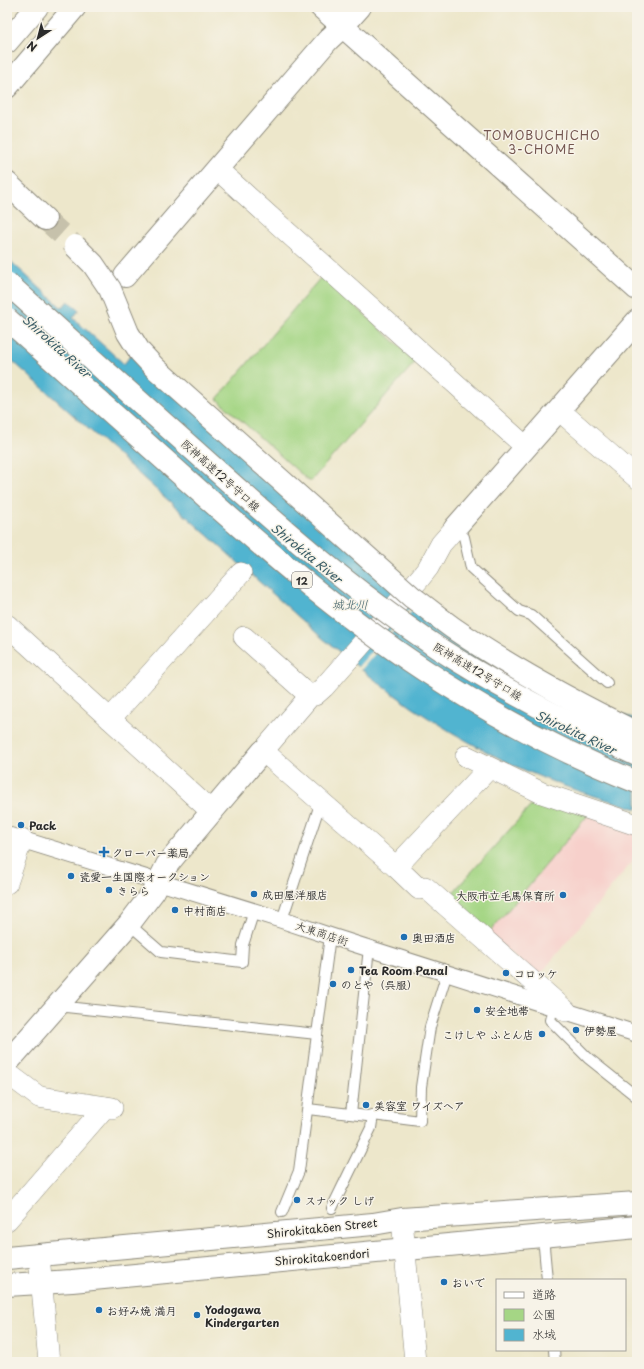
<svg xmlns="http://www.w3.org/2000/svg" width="644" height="1369" viewBox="0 0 644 1369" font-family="'Playpen Sans','Klee One',sans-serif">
  <rect width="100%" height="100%" fill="#f7f3e8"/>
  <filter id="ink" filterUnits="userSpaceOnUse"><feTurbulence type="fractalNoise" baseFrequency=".025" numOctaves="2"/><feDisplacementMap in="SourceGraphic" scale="8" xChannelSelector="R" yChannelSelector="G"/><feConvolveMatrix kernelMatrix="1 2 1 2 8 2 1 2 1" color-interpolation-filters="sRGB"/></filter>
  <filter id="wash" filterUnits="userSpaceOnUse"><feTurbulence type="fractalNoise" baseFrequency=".012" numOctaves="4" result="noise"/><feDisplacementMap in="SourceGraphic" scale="16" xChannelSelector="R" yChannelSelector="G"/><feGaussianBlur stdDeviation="0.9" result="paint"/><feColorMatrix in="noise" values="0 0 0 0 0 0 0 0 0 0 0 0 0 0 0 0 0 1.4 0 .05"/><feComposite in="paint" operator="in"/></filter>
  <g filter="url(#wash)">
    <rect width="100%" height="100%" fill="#ede7cb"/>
    <!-- built -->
    <polygon fill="#f7d0cb" points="588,815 637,832 637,856 538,977 488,934"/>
    <!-- green -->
    <g fill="#a5d685" stroke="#688058">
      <polygon points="322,276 416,361 310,482 217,399"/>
      <polygon points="539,797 588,815 488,934 447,899"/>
    </g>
    <!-- water -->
    <path fill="#51b4d0" stroke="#3e707e" d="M7,258l55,50 6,-7 11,9 -6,8 51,46 10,-13 384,327 119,42v89c-24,-8 -49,-14 -73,-23 -53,-19 -104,-47 -151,-78 -32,-22 -62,-47 -92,-71l-314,-281z"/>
    <!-- pier -->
    <polygon fill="#ede7cb" points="416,601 419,603 360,671 357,668"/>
  </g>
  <g filter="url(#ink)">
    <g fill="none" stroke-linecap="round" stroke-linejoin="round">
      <!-- motorway-tunnel -->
      <polyline stroke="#c6c1ab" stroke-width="22" stroke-dasharray="22 11" stroke-linecap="butt" points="45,219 75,246"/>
      <defs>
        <g id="service">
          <polyline points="455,528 464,537 471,568 519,611 531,615 607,683"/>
          <polyline points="282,920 321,801"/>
          <polyline points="129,924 161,952 242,962 243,945 254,911"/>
          <polyline points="57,1006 317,1034"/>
          <polyline points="553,1007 550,1020 588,1058 637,1097"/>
          <polyline points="308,1109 367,1116 373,1115 420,1121 421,1087 430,1027 447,973"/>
          <polyline points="351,1114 369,948"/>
          <polyline points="332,1208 371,1128 373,1115"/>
          <polyline points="282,1212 299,1171 330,936"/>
          <polyline points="543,1236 547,1280"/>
          <polyline points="554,1350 555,1362"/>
        </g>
        <polyline id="pedestrian" points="7,835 282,920 330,936 637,1034"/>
        <g id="minor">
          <polyline points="217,169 526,447"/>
          <polyline points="559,410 637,478"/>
          <polyline points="455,528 441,544 428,568 420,578 324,687 315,695 310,696 263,751 396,867 419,889 425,887 566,1011"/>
          <polyline points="7,625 211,811"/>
          <polyline points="244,637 310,696"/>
          <polyline points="110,719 241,573"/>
          <polyline points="466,756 542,793 637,825"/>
          <polyline points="396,867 489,768"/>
          <polyline points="7,883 22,839"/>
          <polyline points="7,1073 39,1097 112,1108"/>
          <polyline points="402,1219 415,1362"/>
          <polyline points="7,1220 105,1107"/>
          <polyline points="39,1256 49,1362"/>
        </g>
        <g id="tertiary">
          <polyline points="321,7 637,289"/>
          <polyline points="125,276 328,40 343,26 360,7"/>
          <polyline points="455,528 637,321"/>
          <polyline points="7,1063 129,924 154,891 167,865 176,854 263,751"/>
        </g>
        <g id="primary">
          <polyline points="7,42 37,7"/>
          <polyline points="7,87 75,7"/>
          <polyline points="7,1258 373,1224 402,1219 637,1203"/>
          <polyline points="7,1285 72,1281 637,1227"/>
        </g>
        <polyline id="motorway" points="7,183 45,219"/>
      </defs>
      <!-- service casing -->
      <use href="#service" stroke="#8c897b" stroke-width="12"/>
      <!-- pedestrian casing -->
      <use href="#pedestrian" stroke="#8c897b" stroke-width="18"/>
      <!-- minor casing -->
      <use href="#minor" stroke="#8c897b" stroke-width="22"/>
      <!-- tertiary casing -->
      <use href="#tertiary" stroke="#8c897b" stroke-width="24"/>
      <!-- primary casing -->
      <use href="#primary" stroke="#8c897b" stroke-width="24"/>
      <!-- motorway casing -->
      <use href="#motorway" stroke="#8c897b" stroke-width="24"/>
      <!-- service -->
      <use href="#service" stroke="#fff" stroke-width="10"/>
      <!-- pedestrian -->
      <use href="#pedestrian" stroke="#fff" stroke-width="16"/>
      <!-- minor -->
      <use href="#minor" stroke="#fff" stroke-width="21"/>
      <!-- tertiary -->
      <use href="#tertiary" stroke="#fff" stroke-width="22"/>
      <!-- primary -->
      <use href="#primary" stroke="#fff" stroke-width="22"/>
      <!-- motorway -->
      <use href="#motorway" stroke="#fff" stroke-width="22"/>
      <defs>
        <g id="motorway-bridge">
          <path d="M75,246l18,18 17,25 18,44 12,19 15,16 257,229c14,10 27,21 41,31 58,40 121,74 184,105"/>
          <path d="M7,283c63,57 126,113 190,170 77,69 154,137 241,195 63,41 130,75 199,107"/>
          <path d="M7,319c60,53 120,107 180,161 75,67 152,134 237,190 67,44 139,83 213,112"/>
        </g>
      </defs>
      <!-- motorway-bridge casing -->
      <use href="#motorway-bridge" stroke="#8c897b" stroke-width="24" stroke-linecap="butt"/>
      <!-- motorway-bridge -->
      <use href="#motorway-bridge" stroke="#fff" stroke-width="22"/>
    </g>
  </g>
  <!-- markers -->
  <g fill="#1f6fb2" stroke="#f7f3e8" stroke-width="1.5">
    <circle cx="21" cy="825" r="4"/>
    <path d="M102 846h4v4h4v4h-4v4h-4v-4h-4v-4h4z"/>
    <circle cx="71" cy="876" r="4"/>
    <circle cx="109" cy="890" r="4"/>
    <circle cx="254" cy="894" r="4"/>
    <circle cx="563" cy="895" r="4"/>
    <circle cx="175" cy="910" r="4"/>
    <circle cx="404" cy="937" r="4"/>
    <circle cx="351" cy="970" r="4"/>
    <circle cx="506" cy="973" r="4"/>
    <circle cx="333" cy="984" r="4"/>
    <circle cx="477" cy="1010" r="4"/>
    <circle cx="576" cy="1030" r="4"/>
    <circle cx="542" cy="1034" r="4"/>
    <circle cx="366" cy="1105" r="4"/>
    <circle cx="297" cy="1200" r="4"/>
    <circle cx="444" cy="1282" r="4"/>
    <circle cx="99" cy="1310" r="4"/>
    <circle cx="197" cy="1315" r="4"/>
  </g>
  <g text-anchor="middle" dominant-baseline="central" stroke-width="3" stroke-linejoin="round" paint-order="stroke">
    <!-- shield labels -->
    <rect fill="#f7f3e8" stroke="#686764" stroke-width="1" x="292" y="572" width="20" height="16" rx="3"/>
    <g font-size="10" font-weight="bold" fill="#2b2b2b">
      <text x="302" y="580">12</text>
    </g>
    <!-- street labels -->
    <g font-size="11" fill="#2b2b2b" stroke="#f7f3e8">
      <text transform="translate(221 475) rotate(42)">阪神高速12号守口線</text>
      <text transform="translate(478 671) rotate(31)">阪神高速12号守口線</text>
      <text transform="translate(322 933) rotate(18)">大東商店街</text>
      <text transform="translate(322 1228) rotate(-6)">Shirokitakōen Street</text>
      <text transform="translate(322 1257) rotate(-5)">Shirokitakoendori</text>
    </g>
    <!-- poi labels -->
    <g font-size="11" font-weight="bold" fill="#2b2b2b" stroke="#f7f3e8" text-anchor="start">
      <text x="29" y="825">Pack</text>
      <text x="112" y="852">クローバー薬局</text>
      <text x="79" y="876">瓷愛一生国際オークション</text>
      <text x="117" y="890">きらら</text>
      <text x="262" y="894">成田屋洋服店</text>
      <text x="555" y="895" text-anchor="end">大阪市立毛馬保育所</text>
      <text x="183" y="910">中村商店</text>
      <text x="412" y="937">奥田酒店</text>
      <text x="359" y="970">Tea Room Panal</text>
      <text x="514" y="973">コロッケ</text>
      <text x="341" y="984">のとや（呉服）</text>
      <text x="485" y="1010">安全地帯</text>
      <text x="584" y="1030">伊勢屋</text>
      <text x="534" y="1034" text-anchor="end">こけしや ふとん店</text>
      <text x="374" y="1105">美容室 ワイズヘア</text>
      <text x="305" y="1200">スナック しげ</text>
      <text x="452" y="1282">おいで</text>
      <text x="205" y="1309">Yodogawa<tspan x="205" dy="13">Kindergarten</tspan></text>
      <text x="107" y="1310">お好み焼 満月</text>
    </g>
    <!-- neighbourhood labels -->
    <g font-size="12" letter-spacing="1" fill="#73554f" stroke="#f7f3e8">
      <text x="542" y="135">TOMOBUCHICHO<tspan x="542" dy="14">3-CHOME</tspan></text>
    </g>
    <!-- water labels -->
    <g font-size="12" font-style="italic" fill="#385b65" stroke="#f7f3e8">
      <text transform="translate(57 346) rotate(42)">Shirokita River</text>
      <text transform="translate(307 553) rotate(39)">Shirokita River</text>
      <text x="350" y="604">城北川</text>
      <text transform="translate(576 732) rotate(25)">Shirokita River</text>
    </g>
  </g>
  <!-- margin -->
  <rect width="644" height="1369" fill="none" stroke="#f7f3e8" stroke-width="24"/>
  <!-- legend -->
  <rect x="496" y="1279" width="130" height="72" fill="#f7f3e8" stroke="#a5a39c"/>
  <rect x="504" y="1292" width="20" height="6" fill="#ffffff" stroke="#a5a39c"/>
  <text x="532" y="1299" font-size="12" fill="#2b2b2b">道路</text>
  <rect x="504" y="1309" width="20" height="12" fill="#a5d685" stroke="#a5a39c"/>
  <text x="532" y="1319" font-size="12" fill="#2b2b2b">公園</text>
  <rect x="504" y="1329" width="20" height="12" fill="#51b4d0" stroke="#a5a39c"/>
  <text x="532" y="1339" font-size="12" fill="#2b2b2b">水域</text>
  <!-- north arrow -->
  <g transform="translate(38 38) rotate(216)" stroke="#f7f3e8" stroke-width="3" paint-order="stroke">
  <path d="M0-3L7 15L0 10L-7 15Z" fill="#2b2b2b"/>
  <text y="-6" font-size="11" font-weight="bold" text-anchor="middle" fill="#2b2b2b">N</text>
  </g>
</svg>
